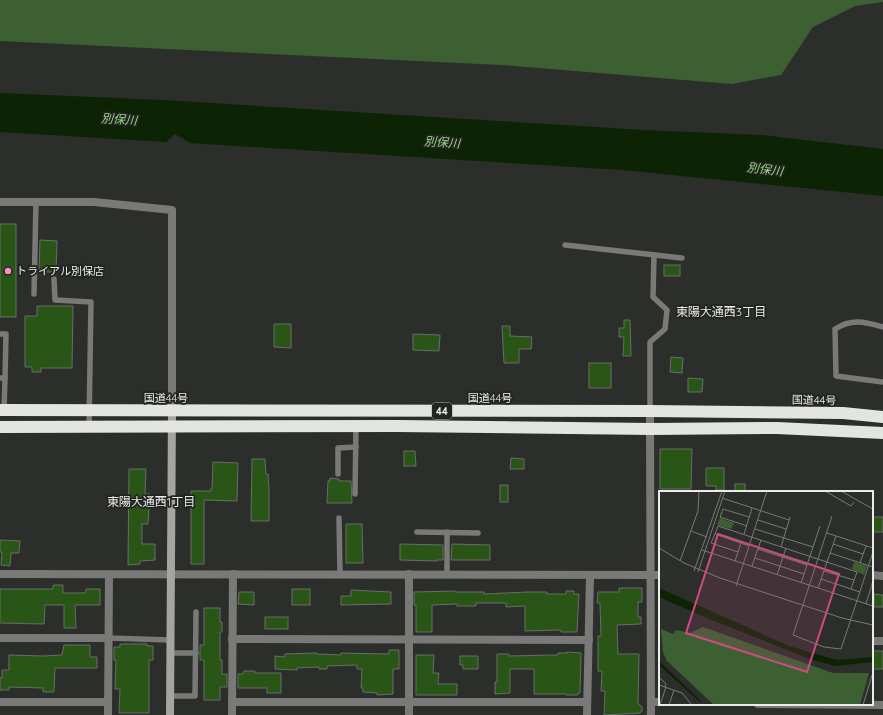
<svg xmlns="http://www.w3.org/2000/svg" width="883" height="715" viewBox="0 0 883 715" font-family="Quicksand,'Noto Sans JP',sans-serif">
  <rect width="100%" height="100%" fill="#2c2e2b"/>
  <!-- green -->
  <polygon fill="#3d6032" points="0,0 883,0 883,2 855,6 813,27 781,75 732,84 501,65 0,41"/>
  <!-- water -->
  <polygon fill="#0c2404" points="0,93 164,100 643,130 761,135 883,149 883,196 622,170 190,143 175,134 166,142 0,132"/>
  <!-- building -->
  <g fill="#295617" stroke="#6a6c69">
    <rect x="0" y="224" width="16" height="93"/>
    <polygon points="40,240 57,241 56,272 39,272"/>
    <rect x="664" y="265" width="16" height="11"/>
    <polygon points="37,306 73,306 72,368 41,368 41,372 32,372 32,367 25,367 25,316 37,316"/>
    <polygon points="624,320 630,320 631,356 623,356 624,337 619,337 619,328 624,328"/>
    <polygon points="274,324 291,324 291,348 274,347"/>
    <polygon points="502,326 510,326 510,336 532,337 531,349 519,349 519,363 504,363"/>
    <polygon points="413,334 440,335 439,351 413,350"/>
    <polygon points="671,357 683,358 682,373 670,372"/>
    <rect x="589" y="363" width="22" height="25"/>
    <polygon points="688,378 703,379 702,392 688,392"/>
    <polygon points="660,449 692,449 691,489 660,489"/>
    <polygon points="404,451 415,451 416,466 404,466"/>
    <polygon points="511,458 524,459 524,469 510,469"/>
    <polygon points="252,459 265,459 266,474 268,474 269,488 269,521 251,521"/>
    <polygon points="213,462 238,463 237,501 204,500 204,564 191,564 191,491 211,491 211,488 212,488"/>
    <polygon points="706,468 724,468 724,490 716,490 716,486 706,486"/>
    <polygon points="129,469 146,469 145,494 150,494 148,524 142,524 142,544 155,544 155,560 140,561 140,564 128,565"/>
    <polygon points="330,478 339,479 339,481 351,481 352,503 327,503 328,481 330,481"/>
    <rect x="735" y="484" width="10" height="8"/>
    <rect x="500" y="485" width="8" height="17"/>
    <rect x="872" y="517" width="11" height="15"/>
    <polygon points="346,524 362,524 363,563 346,563"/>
    <polygon points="0,540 20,541 19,553 11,553 10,566 1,565 2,552 0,552"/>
    <polygon points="400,544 443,545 443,560 437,560 437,561 400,560"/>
    <polygon points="452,544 490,545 490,560 451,560"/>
    <polygon points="53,585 63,585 63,593 85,593 86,589 100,589 100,605 75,605 76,628 64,628 64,605 45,605 44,624 0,623 0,589 53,589"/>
    <polygon points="619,588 642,588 642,602 638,602 638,617 641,617 641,624 617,625 618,654 639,654 638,703 642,707 642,711 640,713 604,715 605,691 601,691 602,671 598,671 598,636 601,636 600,603 597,603 598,592 619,592"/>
    <rect x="292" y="589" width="18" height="16"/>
    <polygon points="351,590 391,592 391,604 341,605 341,596 351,596"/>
    <polygon points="455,591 455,592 484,592 484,594 527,592 547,592 547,594 566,594 566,591 574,591 574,594 579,594 577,632 561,632 561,630 525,631 525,606 506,607 506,603 476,603 476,606 457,606 457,604 432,605 432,632 416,632 416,605 414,605 414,592"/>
    <polygon points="239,592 254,592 254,605 238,604"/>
    <polygon points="874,594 883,595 883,607 874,607"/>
    <polygon points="204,608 220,608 220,622 222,622 222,632 220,632 220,660 222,660 222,674 227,674 227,687 220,687 220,700 204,700 204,660 200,660 200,645 204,645"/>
    <rect x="265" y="617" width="23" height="12"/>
    <polygon points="120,644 147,644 147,646 153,646 153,660 149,660 149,713 119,713 120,689 115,689 116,660 114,660 114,647 120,647"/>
    <polygon points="64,645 90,645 90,657 97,657 97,668 55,668 54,692 43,692 43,688 9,687 9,690 0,690 0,678 2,678 2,670 9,670 9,655 43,656 62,655"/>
    <polygon points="389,650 399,650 399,669 393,669 393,694 377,695 377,693 363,692 363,688 361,688 362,669 357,669 357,665 327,666 327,669 319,669 319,667 297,668 297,670 275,669 275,656 285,657 285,654 317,653 317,654 341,655 341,653 389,654"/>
    <rect x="872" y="651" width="11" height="18"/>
    <polygon points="567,652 581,653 580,693 578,693 578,695 566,695 566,694 534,694 534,669 510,669 510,693 495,694 495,682 497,682 497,654 509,654 509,656 550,655 558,655 558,653 567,653"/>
    <polygon points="416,655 434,655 433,673 439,673 438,684 457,684 457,695 416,695"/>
    <polygon points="460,656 478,656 478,669 463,669 463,665 460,665"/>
    <polygon points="244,671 255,671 255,673 281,673 281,693 267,693 267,688 238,688 238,674 243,674"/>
  </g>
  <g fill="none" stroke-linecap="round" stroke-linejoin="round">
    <!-- lane -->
    <g stroke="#797a78" stroke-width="5.5">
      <polyline points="565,245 682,258"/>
      <polyline points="54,279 55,300 91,302 89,427"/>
      <polyline points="34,294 36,201"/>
      <path d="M883,327c-18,-5 -31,-9 -48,2l1,47 47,6"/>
      <polyline points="0,334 6,334 5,378"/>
      <polyline points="0,378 5,378 4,410"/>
      <polyline points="650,411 650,342 665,329 667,310 653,297 654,255"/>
      <polyline points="338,474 338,448 356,447"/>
      <polyline points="355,494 356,426"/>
      <polyline points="339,518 340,574"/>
      <polyline points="417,532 478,533"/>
      <polyline points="447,532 447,574"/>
      <polyline points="108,638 170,640"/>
      <polyline points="170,653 196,653"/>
      <polyline points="170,696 195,696 196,612"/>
    </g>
    <!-- street -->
    <g stroke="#797a78" stroke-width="8">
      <polyline points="0,202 94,202 172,210 172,411"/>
      <polyline points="650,411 651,715"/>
      <polyline points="0,574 660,575"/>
      <polyline points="409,574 409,715"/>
      <polyline points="872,575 883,576"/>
      <polyline points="0,638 108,638"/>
      <polyline points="232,639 589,640"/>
      <polyline points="872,641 883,641"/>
      <polyline points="0,702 108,702"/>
      <polyline points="232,702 587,702"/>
      <polyline points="651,702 660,702"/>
      <polyline points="758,704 883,705"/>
      <polyline points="108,715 109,575"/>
      <polyline points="232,715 233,574"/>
      <polyline points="587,715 590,575"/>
    </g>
    <!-- secondary -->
    <polyline stroke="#a4a5a3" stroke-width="8" points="170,715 172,411"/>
    <!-- highway -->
    <g stroke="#e3e5e2" stroke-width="12">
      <polyline points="0,410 650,411 843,413 883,417"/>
      <polyline points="0,427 397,426 651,429 777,428 883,433"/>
    </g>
  </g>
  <!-- markers -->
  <circle fill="#fa8fc7" stroke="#222421" stroke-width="1.5" cx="8" cy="271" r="4"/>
  <g text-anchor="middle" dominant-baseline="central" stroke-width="3.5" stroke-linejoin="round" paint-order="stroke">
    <!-- shield labels -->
    <rect fill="#222421" stroke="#afb1ae" stroke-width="1" x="432" y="403" width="20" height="16" rx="3"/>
    <g font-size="10" font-weight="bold" fill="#ebedeb">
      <text x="442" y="411">44</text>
    </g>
    <!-- poi labels -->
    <g font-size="11" fill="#ebedeb" stroke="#222421" text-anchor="start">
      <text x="16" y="271">トライアル別保店</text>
    </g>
    <!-- street labels -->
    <g font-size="11" fill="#ebedeb" stroke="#222421">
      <text x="166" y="398">国道44号</text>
      <text x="490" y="398">国道44号</text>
      <text transform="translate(814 400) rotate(1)">国道44号</text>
    </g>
    <!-- water labels -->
    <g font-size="12" font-style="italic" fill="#97d981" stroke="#222421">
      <text transform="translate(119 119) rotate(4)">別保川</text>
      <text transform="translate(442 142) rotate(4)">別保川</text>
      <text transform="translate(765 169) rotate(7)">別保川</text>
    </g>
    <!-- neighbourhood labels -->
    <g font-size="12" fill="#ebedeb" stroke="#222421">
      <text x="721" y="311">東陽大通西3丁目</text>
      <text x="151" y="501">東陽大通西1丁目</text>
    </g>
  </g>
  <!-- overview -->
  <g transform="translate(659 491)">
    <rect width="214" height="214" fill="#2c2e2b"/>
    <path d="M61,27l14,5 -3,6 -14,-4zM195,71l13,4 -3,9 -12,-6zM44,136l130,46h36l-9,32h-146l-47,-44 -4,-9 -2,-23 12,5 3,-4 14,3z" fill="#3d6032"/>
    <path d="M0,97l130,58 48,14 36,-3v5l-38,4 -25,-7 -101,-40 -50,-22zM0,170l41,39 1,3 -40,-36z" fill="#0c2404"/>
    <path fill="none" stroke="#787a78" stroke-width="1" d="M166,0l26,15 3,-4M182,0l32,18M63,7l67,22M173,25l-39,119 31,12 17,2 32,-97M99,29l28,9M88,35l-27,-9 3,-8 26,8M96,38l58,18M32,40l16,6M168,42l46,15M56,43l3,-8 139,46 -6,17M85,43l8,-26M174,53l30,10M122,56l9,-30M0,57l25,15 36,15 122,40 31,7M99,58l49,16M43,59l171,56M79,61l-27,-9 4,-9 34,12M171,62l43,14M96,67l49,16M21,70l18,-50 1,-20M76,70l6,-18M201,72l6,-17M93,75l9,-26M35,80l28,-80M165,80l30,9M39,81l27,-81M118,84l9,-27M162,88l39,13M142,92l19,-57M77,95l31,-95M159,97l18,-52M207,113l7,-23M0,186l7,7 -1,3M0,194l23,8 10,12M1,214l6,-18M10,214l5,-15M204,214l10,-33"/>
    <path fill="#cc4d7f" fill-opacity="0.15" stroke="#cc4d7f" stroke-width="2" d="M59,43l121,40 -32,98 -121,-39z"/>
    <rect width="214" height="214" fill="none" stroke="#ebedeb" stroke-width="2"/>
  </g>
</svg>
